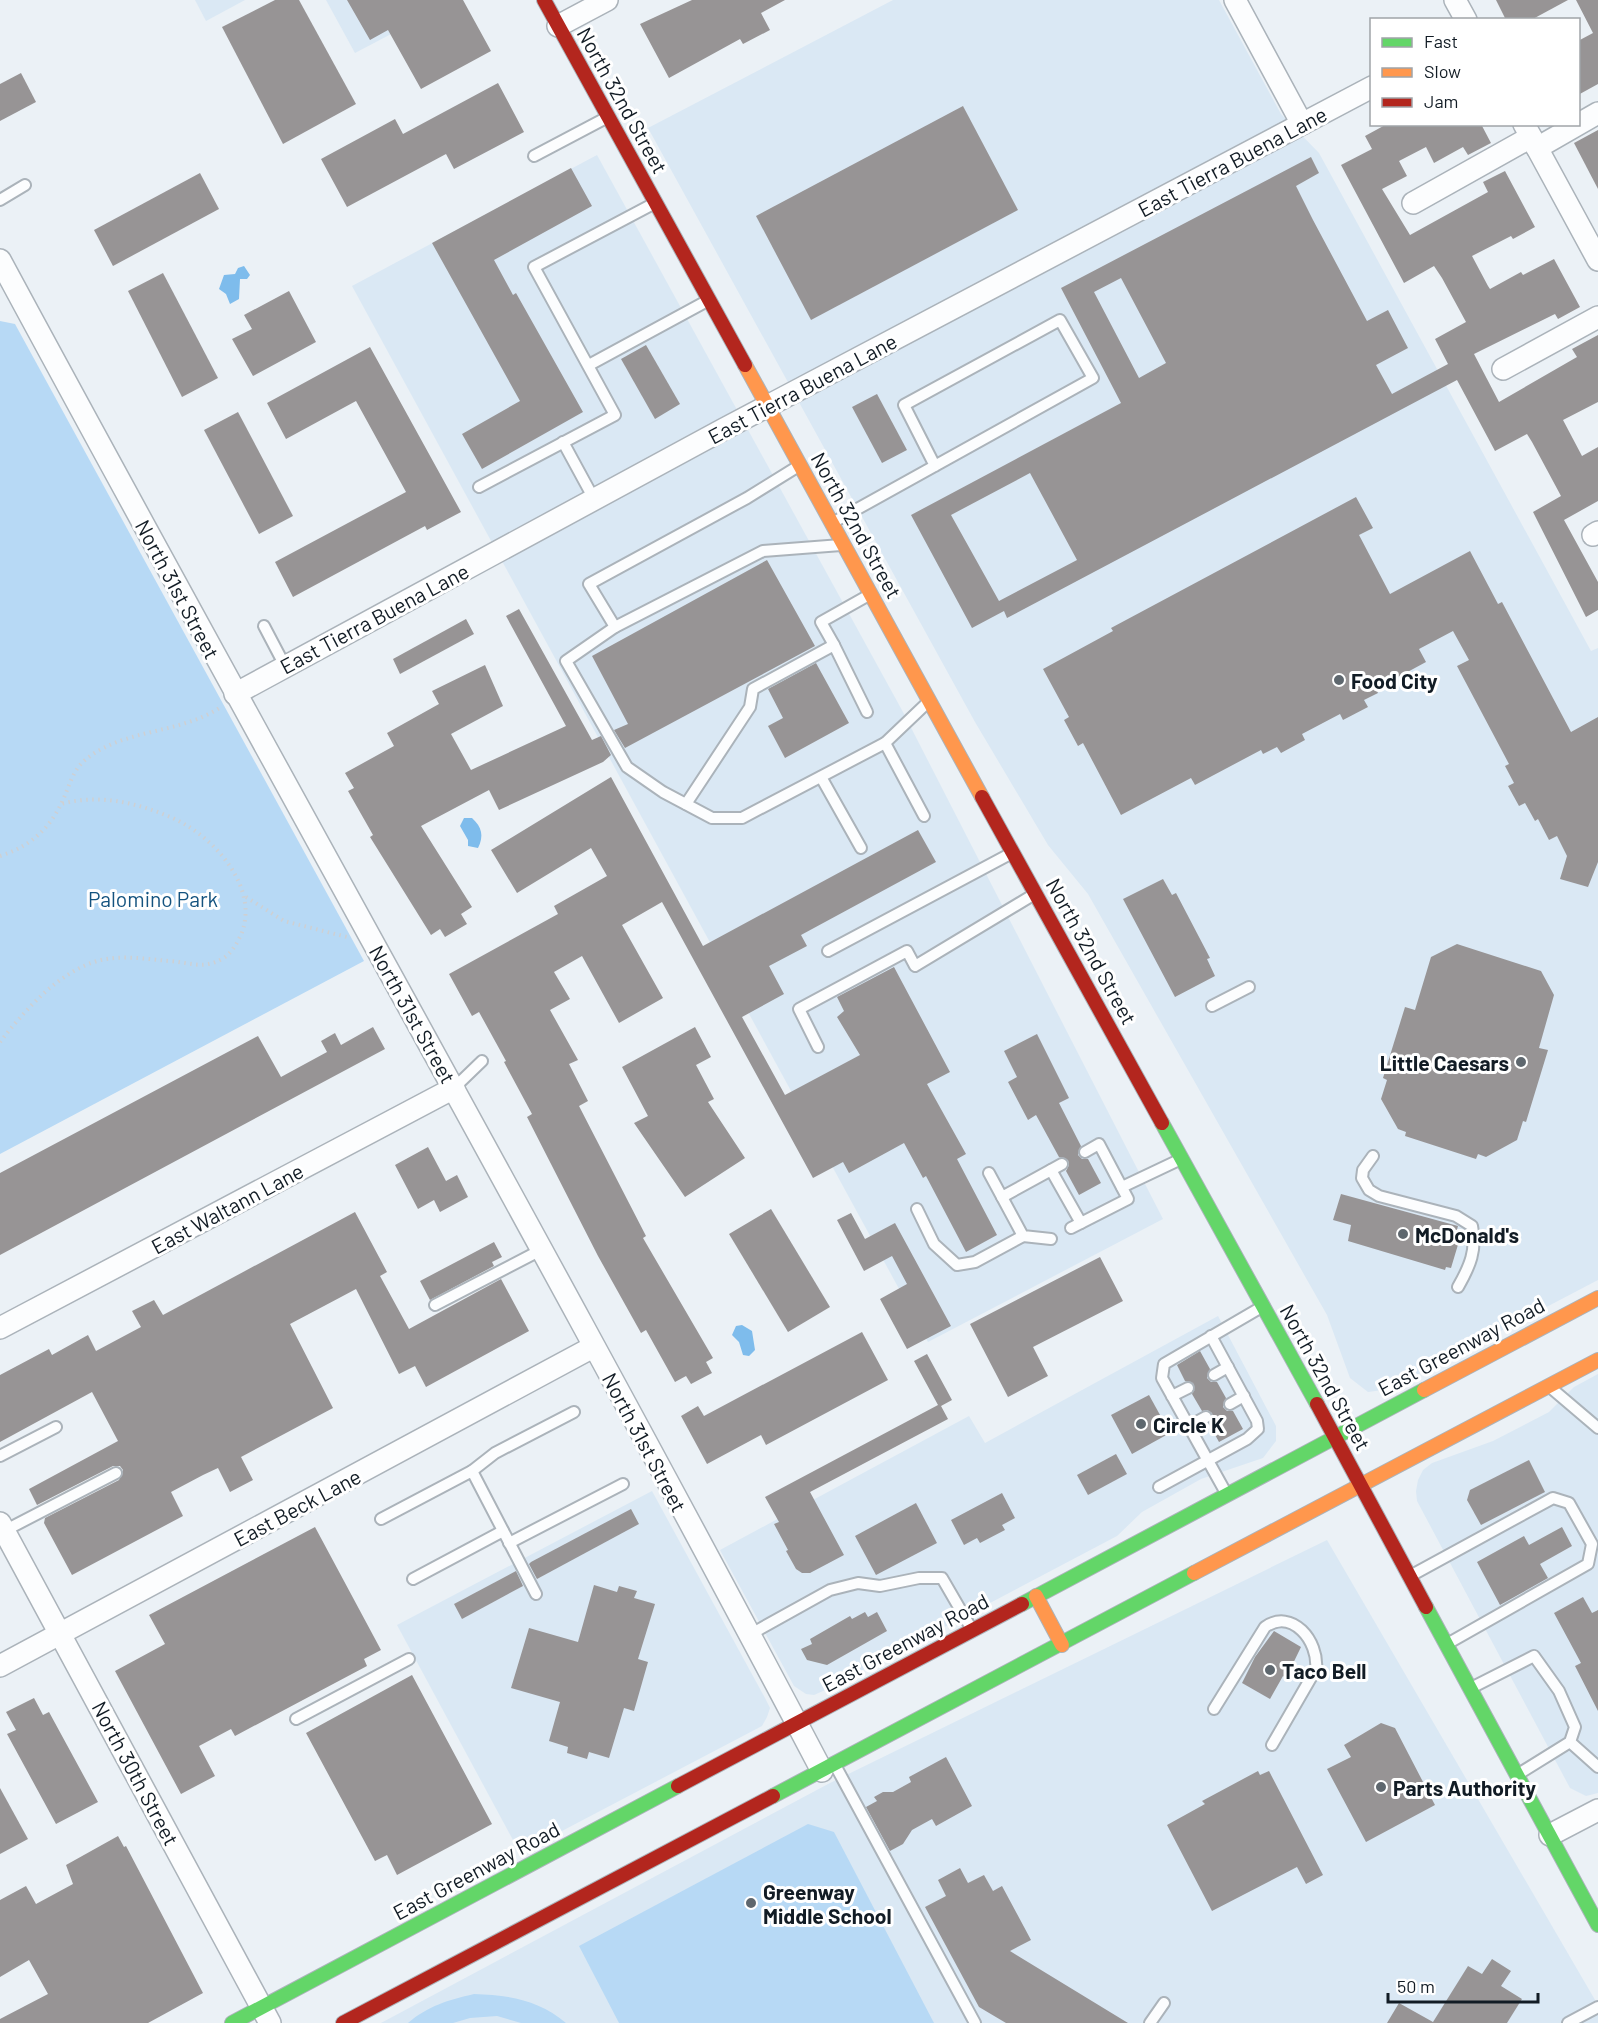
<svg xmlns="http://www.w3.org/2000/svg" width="1598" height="2023" viewBox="0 0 1598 2023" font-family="Barlow,sans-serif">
  <rect width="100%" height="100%" fill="#ebf1f6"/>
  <!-- built -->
  <g fill="#dae8f4">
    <polygon points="195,0 245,0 206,21"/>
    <polygon points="326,0 456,0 355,53"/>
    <polygon points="893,0 1219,0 1281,114 1319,153 1591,651 1598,648 1598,1280 1390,1389 1368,1392 1350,1378 1327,1315 1088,894 1048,845 975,722 648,128"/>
    <polygon points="597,155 903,712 1163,1219 928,1342 352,286"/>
    <polygon points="1218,1316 1276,1426 1276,1441 1263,1458 1201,1479 1142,1512 1117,1536 823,1691 814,1695 806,1694 794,1686 720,1550 969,1416 985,1443"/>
    <polygon points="1598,1374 1598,1793 1586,1796 1570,1788 1417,1501 1416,1491 1418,1480 1423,1470 1432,1463 1493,1441 1549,1412 1574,1387"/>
    <polygon points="652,1491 765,1698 770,1708 767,1717 762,1726 520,1853 397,1625"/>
    <polygon points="1327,1540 1598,2005 1598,2023 381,2023 830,1783"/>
  </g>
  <!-- green -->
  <g fill="#b7d9f5">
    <polygon points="0,321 15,324 364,961 0,1154"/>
    <polygon points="808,1824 834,1832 934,2023 619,2023 579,1946"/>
    <path d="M474,1994c35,1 65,6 92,29h-45l-24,-7 -27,2 -17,5h-45c20,-17 40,-23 66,-29z"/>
  </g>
  <!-- water -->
  <g fill="#7ebcec">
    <polygon points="244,266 250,275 247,279 240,279 239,299 230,304 226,294 219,289 224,275 235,274 238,268"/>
    <path d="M464,818h8c10,9 12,18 6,30l-10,-2v-6l-8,-14z"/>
    <polygon points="742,1325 752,1331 755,1350 749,1356 743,1355 739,1342 732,1335 736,1326"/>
  </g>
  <!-- building -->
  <g fill="#979495" fill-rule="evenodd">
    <polygon points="275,0 299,0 356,104 283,144 222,27"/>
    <polygon points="347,0 463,0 491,51 421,89 388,30 370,40"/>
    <polygon points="692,0 785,0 761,13 770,30 743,44 740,39 669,78 640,24"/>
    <polygon points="1496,0 1568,0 1531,20 1506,20"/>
    <polygon points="1576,0 1598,0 1598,84 1578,95 1578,41 1593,33"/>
    <polygon points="21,73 36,102 0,121 0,84"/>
    <polygon points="498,83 524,132 454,169 446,154 347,207 321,159 395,119 403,134"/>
    <polygon points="963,106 1018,210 811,320 756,216"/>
    <path d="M1387,124h94l10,19 -23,12 -5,-8 -29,16 -8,-16 -27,14 8,15 -25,13 28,46 78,-43 -5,-10 22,-11 30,56 -22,12 -2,-3 -39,20 16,30 2,3 31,-17 2,3 31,-16 26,48 -22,12 -3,-5 -81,40 25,48 78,-45 -5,-8 26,-14v67l-35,18 19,36 16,-9v54l-34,19 34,62v28l-12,7 -53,-105 28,-16 -29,-54 -5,-8 -32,17 -38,-71 -450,238 -3,-7 -32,17 -61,-113 210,-112 -60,-115 250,-131 8,16 -23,13 17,34 54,101 21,-11 20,38 -32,17 16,29 56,-30 -13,-25 31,-17 -24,-44 -8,-12 -30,17 -63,-118 31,-16 -7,-13zM1121,278l45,85 -27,15 -45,-86zM1030,473l47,87 -78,41 -48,-86z"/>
    <polygon points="1598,130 1598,189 1574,143"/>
    <polygon points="571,168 592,206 494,260 513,295 516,293 583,412 482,469 462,434 520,401 432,243"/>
    <polygon points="200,173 219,209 113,266 94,230"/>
    <polygon points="163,273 218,378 182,397 128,291"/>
    <polygon points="289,291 316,342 253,376 232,339 252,329 244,315"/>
    <polygon points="646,345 680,404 655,419 621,359"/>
    <polygon points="370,347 461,512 427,530 425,526 293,597 275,562 406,492 356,401 286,439 267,403"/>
    <polygon points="877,394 907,450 882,463 852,407"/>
    <polygon points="238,412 293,516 259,534 204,430"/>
    <polygon points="1356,497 1373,528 1359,535 1390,594 1470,551 1498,604 1502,602 1571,732 1598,717 1598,862 1588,887 1560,879 1567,856 1557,836 1549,840 1538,819 1535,821 1525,803 1519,806 1508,786 1514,783 1505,766 1509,764 1457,666 1469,660 1453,631 1419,649 1426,662 1376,689 1378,693 1364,700 1368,707 1343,720 1340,714 1302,734 1305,740 1281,753 1277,747 1263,754 1261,750 1195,785 1191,778 1121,815 1083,743 1078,746 1064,720 1069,717 1043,669 1113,631 1111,628"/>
    <polygon points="767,560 815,646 625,748 614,730 628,724 592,656"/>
    <polygon points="519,609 592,740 601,736 611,755 603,762 499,810 489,790 421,826 472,907 461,914 467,924 445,937 440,929 431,935 370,837 373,835 348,791 354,788 345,773 394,746 387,733 439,704 432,691 485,665 503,706 451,734 471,770 566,726 506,616"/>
    <polygon points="466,619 474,634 400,674 393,659"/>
    <polygon points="816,663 849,723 785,758 768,726 783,718 768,689"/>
    <polygon points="611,777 703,946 918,830 936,862 801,935 807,946 769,966 784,994 742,1017 785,1095 860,1055 837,1017 844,1011 837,997 894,967 950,1072 927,1084 966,1154 957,1159 997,1235 966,1252 926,1176 923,1178 904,1143 849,1173 843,1162 813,1178 662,902 622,925 663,998 619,1023 582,956 554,972 570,999 550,1010 578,1060 569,1064 588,1101 579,1106 646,1236 643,1238 713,1358 706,1362 712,1373 691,1384 686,1376 675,1382 646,1330 641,1333 598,1256 527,1117 532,1114 504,1062 506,1061 479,1012 472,1016 449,974 558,914 554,906 607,876 591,848 517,893 491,850"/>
    <polygon points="1163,879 1172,895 1176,893 1210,958 1207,959 1215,976 1175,997 1123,899"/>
    <polygon points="1457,944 1541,971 1554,995 1539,1048 1548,1050 1526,1122 1523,1121 1517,1140 1486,1157 1478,1154 1476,1159 1405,1136 1406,1132 1398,1129 1381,1099 1387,1080 1383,1078 1405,1007 1415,1010 1431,957"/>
    <polygon points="373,1027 385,1049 0,1255 0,1173 258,1036 281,1077 327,1052 321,1041 335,1033 341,1045"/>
    <polygon points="695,1027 711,1057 696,1065 714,1099 708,1102 745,1158 685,1197 634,1123 648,1116 622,1067"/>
    <polygon points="1037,1034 1069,1098 1059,1103 1081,1146 1078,1155 1082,1159 1088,1159 1101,1183 1079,1195 1066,1171 1069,1165 1068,1160 1059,1157 1036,1115 1028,1120 1008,1082 1017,1077 1004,1051"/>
    <polygon points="428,1147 446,1181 457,1175 468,1197 440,1212 434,1200 418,1209 395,1165"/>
    <polygon points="1341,1194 1458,1226 1455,1237 1460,1238 1451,1268 1446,1267 1445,1270 1348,1241 1351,1225 1333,1220"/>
    <polygon points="771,1209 830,1307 788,1332 729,1234"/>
    <polygon points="355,1212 387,1272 380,1276 409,1329 501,1279 529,1331 426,1387 415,1366 399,1374 356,1289 341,1297 290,1324 333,1408 241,1457 253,1480 230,1492 218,1468 203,1475 171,1492 183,1516 72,1575 44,1523 45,1518 119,1480 123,1470 120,1466 113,1466 37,1505 29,1489 118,1441 92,1392 0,1442 0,1375 49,1349 52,1355 88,1335 96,1351 141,1327 132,1311 154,1300 163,1315"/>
    <polygon points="851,1213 865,1239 895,1223 951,1326 907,1349 880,1299 907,1284 892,1256 864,1271 837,1220"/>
    <polygon points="494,1242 502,1257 492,1262 494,1266 430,1300 420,1281"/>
    <polygon points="1100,1257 1123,1301 1033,1347 1048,1376 1008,1397 970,1324"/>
    <polygon points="862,1332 888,1380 766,1445 761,1435 707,1464 681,1416 698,1406 704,1416"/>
    <polygon points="1200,1351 1210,1369 1207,1378 1211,1382 1217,1382 1226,1398 1223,1407 1227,1411 1233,1411 1243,1429 1219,1442 1209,1424 1213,1418 1212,1413 1207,1410 1202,1411 1192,1394 1194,1384 1185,1381 1177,1365"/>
    <polygon points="927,1354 952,1400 941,1406 948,1419 810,1492 844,1555 810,1573 802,1573 796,1569 786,1551 788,1550 774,1524 779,1522 765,1497 938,1405 914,1361"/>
    <polygon points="1149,1395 1170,1433 1132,1454 1111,1415"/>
    <polygon points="1116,1454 1127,1474 1088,1495 1077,1475"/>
    <polygon points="1529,1460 1545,1492 1481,1525 1467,1500 1470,1490"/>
    <polygon points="1002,1493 1015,1518 1002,1525 1005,1530 980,1543 977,1538 964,1545 951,1520"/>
    <polygon points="916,1503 937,1543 876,1575 855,1536"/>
    <polygon points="631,1509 639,1524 537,1579 529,1564 531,1562"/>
    <polygon points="315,1527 381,1650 364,1659 367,1666 235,1736 231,1729 199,1746 215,1776 181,1794 115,1671 165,1644 149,1615"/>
    <polygon points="1562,1527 1572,1546 1540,1564 1548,1578 1500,1605 1477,1562 1524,1536 1529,1545"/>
    <polygon points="516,1571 523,1586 462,1619 454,1604"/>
    <polygon points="594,1585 617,1592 619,1586 637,1591 634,1598 655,1604 638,1659 648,1662 634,1711 624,1708 609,1758 589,1752 587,1759 567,1753 568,1747 549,1741 560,1702 511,1688 529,1628 578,1642"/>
    <polygon points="1583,1597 1592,1613 1598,1610 1598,1711 1575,1666 1581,1663 1554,1613"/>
    <polygon points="865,1612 868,1617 877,1612 887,1631 827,1665 807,1660 801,1649 812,1644 810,1639 850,1616 852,1619"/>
    <polygon points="1274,1631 1301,1647 1286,1678 1283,1676 1270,1699 1242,1683 1255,1657"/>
    <polygon points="412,1675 492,1824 397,1875 387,1855 375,1861 306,1733"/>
    <polygon points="34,1698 43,1715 49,1712 98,1802 56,1824 7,1734 16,1730 6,1712"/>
    <polygon points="1381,1723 1395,1728 1435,1805 1366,1842 1327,1769 1351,1757 1344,1745"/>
    <polygon points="946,1757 972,1806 936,1826 932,1819 912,1830 903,1844 890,1851 866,1807 877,1801 874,1797 883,1792 893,1792 911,1782 909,1777"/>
    <polygon points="1258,1771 1260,1775 1269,1771 1323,1875 1306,1884 1297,1867 1212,1911 1167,1825 1205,1804 1202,1801"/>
    <polygon points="0,1788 28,1839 0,1854"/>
    <polygon points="118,1836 124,1847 126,1846 203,1993 148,2023 0,2023 0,2019 48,1994 29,1960 0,1977 0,1900 26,1886 36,1904 73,1884 66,1865"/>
    <polygon points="960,1868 968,1883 984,1875 993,1891 1002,1886 1031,1940 1010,1951 1128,2023 1006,2023 979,2007 925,1907 946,1896 938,1880"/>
    <polygon points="1492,1959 1511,1971 1501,1986 1522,1999 1507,2023 1387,2023 1399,2003 1433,2022 1468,1966 1482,1974"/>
  </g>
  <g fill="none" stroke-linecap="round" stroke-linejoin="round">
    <defs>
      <g id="lane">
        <polyline points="534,156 606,118"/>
        <polyline points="0,200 25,185"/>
        <polyline points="589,365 707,301"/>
        <polyline points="563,442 594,499"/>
        <polyline points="797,467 747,498 589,584 615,627 763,551 841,545"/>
        <polyline points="479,487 615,415 534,267 653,204"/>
        <polyline points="832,523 1093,378 1060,320 904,405 935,466"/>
        <polyline points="264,626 285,666"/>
        <polyline points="615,627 566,661 627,767 663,792 712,818 742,818 885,743"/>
        <polyline points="834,645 867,712"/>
        <polyline points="821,777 861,848"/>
        <polyline points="686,804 750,707 753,689 834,645 821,622 869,595"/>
        <polyline points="924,816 885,743 927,703"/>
        <polyline points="828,951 1010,854"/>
        <polyline points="1212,1006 1249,987"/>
        <polyline points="818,1047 799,1009 907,951 915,966 1033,895"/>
        <polyline points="454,1088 482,1061"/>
        <path d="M1373,1156l-10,14 -1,8 7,12 10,6 77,20 16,10c5,24 -2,40 -14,61"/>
        <polyline points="1051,1170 1081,1223"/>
        <polyline points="989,1173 1023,1236 1051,1239"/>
        <polyline points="1122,1187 1179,1160"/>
        <polyline points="1002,1197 1062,1164"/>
        <polyline points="917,1209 934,1244 957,1265 975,1262 1023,1236"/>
        <polyline points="1071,1228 1128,1199 1099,1144 1085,1152"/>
        <polyline points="435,1305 541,1250"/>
        <polyline points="1214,1375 1228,1367"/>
        <polyline points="1551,1388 1598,1428"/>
        <polyline points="1172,1396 1188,1388"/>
        <polyline points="1230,1404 1244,1396"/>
        <polyline points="1189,1426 1206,1417"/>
        <polyline points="0,1456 56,1427"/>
        <polyline points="472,1471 495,1453 574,1412"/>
        <polyline points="1159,1487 1247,1439 1258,1429 1257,1421 1211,1336"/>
        <polyline points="1226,1493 1162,1378 1164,1364 1260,1308"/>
        <polyline points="381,1519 472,1471 536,1594"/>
        <polyline points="4,1531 116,1473"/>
        <polyline points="509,1543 623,1484"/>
        <polyline points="1412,1575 1553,1498 1569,1503 1592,1544 1588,1564 1447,1644"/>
        <polyline points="413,1579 503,1531"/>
        <polyline points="749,1635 830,1590 858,1583 880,1586 919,1578 942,1578 971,1628"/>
        <polyline points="1471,1688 1534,1656 1559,1691 1575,1727 1570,1742 1520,1773"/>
        <path d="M1214,1709l51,-82c27,-19 54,14 51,42l-44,76"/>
        <polyline points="296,1719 409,1659"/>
        <polyline points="1570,1742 1598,1767"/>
        <polyline points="835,1765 975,2023"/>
        <polyline points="1150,2023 1164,2003"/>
        <polyline points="1568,2023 1598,2007"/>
      </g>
      <g id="street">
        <polyline points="1235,0 1302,124"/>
        <polyline points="1455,0 1466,20"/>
        <polyline points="558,26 607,0"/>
        <polyline points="1524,124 1598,260"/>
        <polyline points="1537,148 1598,113"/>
        <polyline points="1413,203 1531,137"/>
        <path d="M0,260c272,505 555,1004 822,1511"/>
        <polyline points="1503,369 1598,317"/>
        <polyline points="1593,535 1598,532"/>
        <polyline points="235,694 724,429 1372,87"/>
        <polyline points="0,1328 454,1088"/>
        <polyline points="0,1523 270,2023"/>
        <polyline points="0,1666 593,1347"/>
        <polyline points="1550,1835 1598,1810"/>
      </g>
      <g id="fast">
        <polyline points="1162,1123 1317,1404"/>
        <polyline points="1022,1604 1424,1390"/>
        <polyline points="1426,1607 1598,1925"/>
        <polyline points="773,1796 1194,1573"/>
        <polyline points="232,2023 678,1786"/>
      </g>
      <g id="slow">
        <polyline points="745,365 982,797"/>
        <polyline points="1424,1390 1598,1298"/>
        <polyline points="1194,1573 1598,1360"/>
        <polyline points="1036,1596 1062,1645"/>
      </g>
      <g id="jam">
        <polyline points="544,0 745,365"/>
        <polyline points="982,797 1162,1123"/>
        <polyline points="1317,1404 1426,1607"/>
        <polyline points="678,1786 1022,1604"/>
        <polyline points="343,2023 773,1796"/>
      </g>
    </defs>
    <!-- lane casing -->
    <use href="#lane" stroke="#abb3ba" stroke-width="14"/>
    <!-- street casing -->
    <use href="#street" stroke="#abb3ba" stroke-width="24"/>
    <!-- fast casing -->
    <use href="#fast" stroke="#abb3ba" stroke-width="16"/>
    <!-- slow casing -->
    <use href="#slow" stroke="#abb3ba" stroke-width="16"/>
    <!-- jam casing -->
    <use href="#jam" stroke="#abb3ba" stroke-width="16"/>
    <!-- path -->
    <g stroke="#ced0d3" stroke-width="4" stroke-dasharray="1.5 4.5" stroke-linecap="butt">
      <path d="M0,856c28,-9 48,-25 61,-52 8,-15 10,-32 24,-44 39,-32 93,-25 136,-53"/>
      <polyline points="246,897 284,921 347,937"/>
      <path d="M0,1042c25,-32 60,-72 101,-82 21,-5 46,-1 68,1 20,1 33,9 53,-2 9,-5 14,-14 19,-24 20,-49 -30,-102 -73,-119 -34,-14 -71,-22 -107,-12"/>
    </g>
    <!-- lane -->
    <use href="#lane" stroke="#fcfdfe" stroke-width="10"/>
    <!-- street -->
    <use href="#street" stroke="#fcfdfe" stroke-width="21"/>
    <!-- fast -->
    <use href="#fast" stroke="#63d668" stroke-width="14"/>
    <!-- slow -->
    <use href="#slow" stroke="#ff974d" stroke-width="14"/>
    <!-- jam -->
    <use href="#jam" stroke="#b3261e" stroke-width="14"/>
  </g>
  <!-- markers -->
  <g fill="#5e676e" stroke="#fff" stroke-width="2">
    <circle cx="1339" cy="680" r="6"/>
    <circle cx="1521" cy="1062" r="6"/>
    <circle cx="1403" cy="1234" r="6"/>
    <circle cx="1141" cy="1424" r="6"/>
    <circle cx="1270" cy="1670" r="6"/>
    <circle cx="1381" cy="1787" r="6"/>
    <circle cx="751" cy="1903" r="6"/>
  </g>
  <g text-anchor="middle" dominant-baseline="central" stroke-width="6" stroke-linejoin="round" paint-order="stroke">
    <!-- street labels -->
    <g font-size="21" fill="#121c25" stroke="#fff">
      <text transform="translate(623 100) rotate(61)">North 32nd Street</text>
      <text transform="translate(1232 161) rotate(-28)">East Tierra Buena Lane</text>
      <text transform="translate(802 388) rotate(-28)">East Tierra Buena Lane</text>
      <text transform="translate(857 525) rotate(61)">North 32nd Street</text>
      <text transform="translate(178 589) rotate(62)">North 31st Street</text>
      <text transform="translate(374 618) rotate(-28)">East Tierra Buena Lane</text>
      <text transform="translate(1092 951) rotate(61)">North 32nd Street</text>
      <text transform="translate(413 1014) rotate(61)">North 31st Street</text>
      <text transform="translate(227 1208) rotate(-28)">East Waltann Lane</text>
      <text transform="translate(1461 1346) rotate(-28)">East Greenway Road</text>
      <text transform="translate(1326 1377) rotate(61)">North 32nd Street</text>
      <text transform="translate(645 1442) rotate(62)">North 31st Street</text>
      <text transform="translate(297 1507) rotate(-28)">East Beck Lane</text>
      <text transform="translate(905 1642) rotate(-28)">East Greenway Road</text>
      <text transform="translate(136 1773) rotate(62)">North 30th Street</text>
      <text transform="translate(476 1870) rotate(-28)">East Greenway Road</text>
    </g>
    <!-- poi labels -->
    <g font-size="21" font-weight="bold" fill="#121c25" stroke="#fff" text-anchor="start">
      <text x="1351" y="680">Food City</text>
      <text x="1509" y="1062" text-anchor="end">Little Caesars</text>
      <text x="1415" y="1234">McDonald's</text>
      <text x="1153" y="1424">Circle K</text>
      <text x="1282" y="1670">Taco Bell</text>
      <text x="1393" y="1787">Parts Authority</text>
      <text x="763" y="1891">Greenway<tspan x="763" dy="24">Middle School</tspan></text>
    </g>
    <!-- park labels -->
    <g font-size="21" fill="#14537f" stroke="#fff">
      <text x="153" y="898">Palomino Park</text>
    </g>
  </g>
  <!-- legend -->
  <rect x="1370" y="18" width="210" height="108" fill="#ffffff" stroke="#a0a4a8" stroke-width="1.5"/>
  <rect x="1382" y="38" width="30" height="9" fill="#63d668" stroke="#a0a4a8" stroke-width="1.5"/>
  <text x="1424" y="48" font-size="18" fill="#121c25">Fast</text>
  <rect x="1382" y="68" width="30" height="9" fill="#ff974d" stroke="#a0a4a8" stroke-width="1.5"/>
  <text x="1424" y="78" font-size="18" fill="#121c25">Slow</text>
  <rect x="1382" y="98" width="30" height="9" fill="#b3261e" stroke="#a0a4a8" stroke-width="1.5"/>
  <text x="1424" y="108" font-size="18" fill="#121c25">Jam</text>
  <!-- scale -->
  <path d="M1388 1993v9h150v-9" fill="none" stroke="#121c25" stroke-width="3"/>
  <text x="1397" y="1993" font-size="18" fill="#121c25" stroke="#ffffff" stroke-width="4.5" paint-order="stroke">50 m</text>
</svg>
